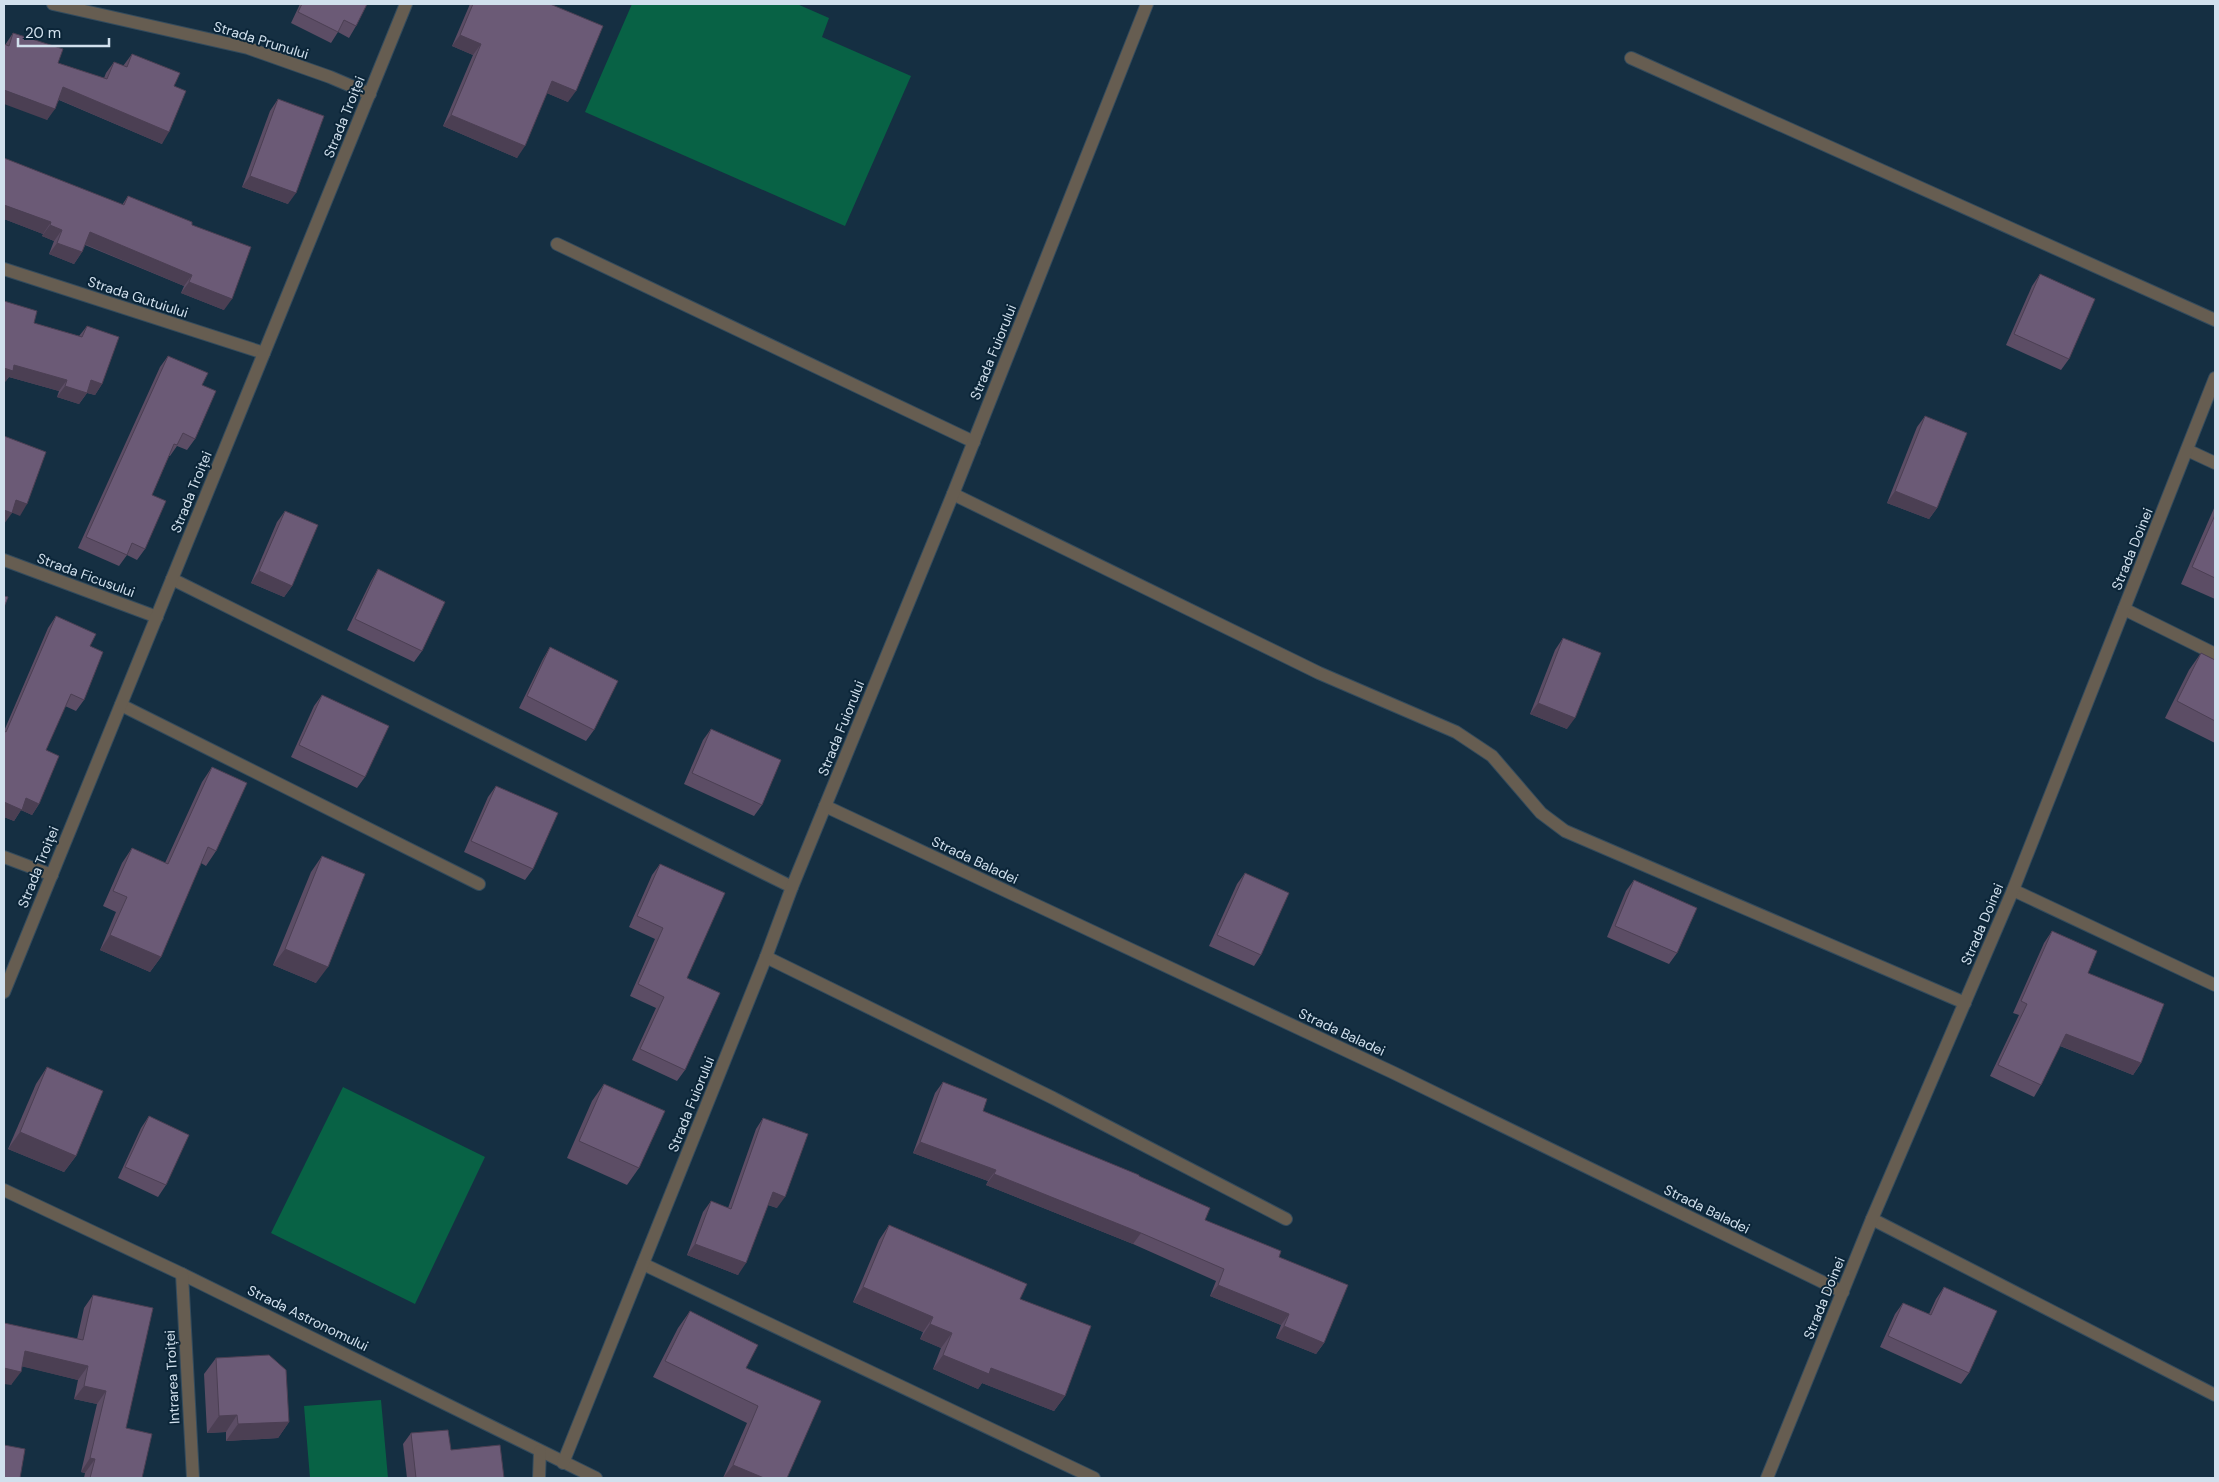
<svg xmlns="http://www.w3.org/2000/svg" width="2219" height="1482" viewBox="0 0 2219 1482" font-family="'DM Sans',sans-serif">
  <rect width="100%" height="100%" fill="#152f42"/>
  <!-- grass -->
  <g fill="#086245">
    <polygon points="632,4 797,4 829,18 822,37 911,76 845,226 585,112"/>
    <polygon points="343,1087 485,1157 415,1304 271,1233"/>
    <polygon points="381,1400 388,1478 310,1478 304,1406"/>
  </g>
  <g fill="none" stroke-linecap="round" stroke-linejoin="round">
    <defs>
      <g id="street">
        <polyline points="53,4 248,48 330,77 370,94"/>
        <polyline points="1631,58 2215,320"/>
        <polyline points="557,244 974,442"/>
        <polyline points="4,269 264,353"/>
        <polyline points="2187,450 2215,463"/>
        <polyline points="953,494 1319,673 1456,732 1492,756 1541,813 1565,831 1965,1003"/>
        <polyline points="4,560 157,617"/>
        <polyline points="172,579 792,887"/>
        <polyline points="2124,609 2215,654"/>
        <polyline points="121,705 479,884"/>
        <polyline points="825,806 1394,1073 1843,1292"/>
        <polyline points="4,857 52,875"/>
        <polyline points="2013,890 2215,985"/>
        <polyline points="766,957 1053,1098 1286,1219"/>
        <polyline points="4,992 406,4"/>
        <polyline points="4,1190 182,1274 596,1478"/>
        <polyline points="1872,1219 2215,1395"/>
        <polyline points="643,1264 1094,1478"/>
        <polyline points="182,1274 193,1478"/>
        <polyline points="563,1463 766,957 792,887 953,494 1147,4"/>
        <polyline points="539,1478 540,1451"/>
        <polyline points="1767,1478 1872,1219 2013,890 2215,378"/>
      </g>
    </defs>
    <!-- street casing -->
    <use href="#street" stroke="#334b5d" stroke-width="14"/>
    <!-- street -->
    <use href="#street" stroke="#665d51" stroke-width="12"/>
  </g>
  <!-- wall -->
  <g fill="#5c4d65">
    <polygon points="300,4 367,4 356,26 349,38 338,32 331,43 291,23"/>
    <polygon points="470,4 550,4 568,102 547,93 517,158 443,126 473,55 452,46"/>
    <polygon points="13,33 58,63 104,78 106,73 114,62 123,66 132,54 174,86 162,144 59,100 47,120 5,45"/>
    <polygon points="278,99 288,204 242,187 270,111"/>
    <polygon points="128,196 192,225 224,310 181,293 184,286 85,245 82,252 74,264 49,254 54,241 42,236 43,234 4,219 122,205"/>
    <polygon points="2040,274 2069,359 2061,370 2006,345 2032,286"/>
    <polygon points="34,323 79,336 87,326 102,384 95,395 87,393 79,404 57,397 59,391 9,377 5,382"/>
    <polygon points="168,356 195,439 187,450 177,446 170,456 169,456 152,495 145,549 137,560 127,555 119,566 78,548 160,367"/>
    <polygon points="1925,416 1937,508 1929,519 1887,503 1917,427"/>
    <polygon points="2215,506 2215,599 2181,584"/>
    <polygon points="285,511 292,586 284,597 251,583 277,522"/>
    <polygon points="378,569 422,651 414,662 347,630 371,581"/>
    <polygon points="56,616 90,646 84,700 76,711 65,706 46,750 39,804 32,815 21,810 14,821 4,817 4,731 48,628"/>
    <polygon points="1563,638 1567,729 1530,714 1555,650"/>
    <polygon points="550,647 594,730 586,741 519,708 543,659"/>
    <polygon points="2201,653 2215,660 2215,743 2165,718 2189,670"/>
    <polygon points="322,695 365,777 357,788 291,757 314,706"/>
    <polygon points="711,729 762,805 754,816 684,784 703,740"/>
    <polygon points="212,767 216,851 206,866 201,863 161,957 150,972 100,950 116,912 103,906 122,863 132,848 165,863 202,782"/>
    <polygon points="496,786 533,869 525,880 464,852 488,797"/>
    <polygon points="322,856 316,983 273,965 311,872"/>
    <polygon points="660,864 687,978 685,1070 677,1081 632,1060 656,1008 630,996 655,939 629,927 652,875"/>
    <polygon points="1245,873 1261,955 1254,966 1209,946 1237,884"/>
    <polygon points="1634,880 1677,953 1669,964 1607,937 1626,891"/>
    <polygon points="2052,931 2088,973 2141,1063 2133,1075 2060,1046 2041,1085 2034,1097 1990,1076 2019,1015 2013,1013 2044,943"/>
    <polygon points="47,1067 76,1156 64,1172 8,1149 36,1084"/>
    <polygon points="943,1082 983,1111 1139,1176 1205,1220 1279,1257 1324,1343 1316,1354 1276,1338 1281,1325 1210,1296 1216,1281 1133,1244 986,1185 988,1181 913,1153 935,1093"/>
    <polygon points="604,1084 639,1168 627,1185 567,1158 592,1101"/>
    <polygon points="149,1116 166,1185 158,1197 118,1178 141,1128"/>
    <polygon points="763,1118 777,1208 768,1205 738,1275 687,1255 703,1212 711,1201 728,1208 756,1129"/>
    <polygon points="889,1225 1020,1299 1065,1396 1054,1411 982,1383 978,1389 933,1369 941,1348 920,1339 923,1332 853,1302 879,1240"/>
    <polygon points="1944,1287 1969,1373 1961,1384 1880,1347 1895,1314 1903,1303 1929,1314 1936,1299"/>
    <polygon points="93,1295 126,1428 142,1478 84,1478 85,1473 81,1472 97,1404 74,1399 78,1380 22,1366 11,1385 4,1323 77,1339 84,1308"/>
    <polygon points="690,1311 746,1368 787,1478 723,1478 747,1423 653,1377 678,1328"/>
    <polygon points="216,1358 289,1422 278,1438 226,1441 226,1432 207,1433 204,1374"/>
    <polygon points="411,1433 451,1450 504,1478 407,1478 403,1444"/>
  </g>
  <!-- shaded-wall -->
  <g fill="#4b3f53">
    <polygon points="460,35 481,44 473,55 452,46"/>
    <polygon points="552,81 576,91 568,102 544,92"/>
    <polygon points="63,87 169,132 162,144 55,98"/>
    <polygon points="4,90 55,109 47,120 4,104"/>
    <polygon points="451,115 525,146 517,158 443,126"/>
    <polygon points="250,176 296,193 288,204 242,187"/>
    <polygon points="4,205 51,222 43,234 4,219"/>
    <polygon points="50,225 62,230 54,241 42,236"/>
    <polygon points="90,232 192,275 184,286 82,243"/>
    <polygon points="57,243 82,252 74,264 49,254"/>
    <polygon points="189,282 232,299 224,310 181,293"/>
    <polygon points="14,365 67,380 59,391 9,377 5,382 4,382 4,368"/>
    <polygon points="91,380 102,384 95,395 84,392"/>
    <polygon points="65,386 87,393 79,404 57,397"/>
    <polygon points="1895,491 1937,508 1929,519 1887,503"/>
    <polygon points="16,500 27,504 20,516 8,511"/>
    <polygon points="4,510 12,513 4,524"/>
    <polygon points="259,571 292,586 284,597 251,583"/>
    <polygon points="1538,703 1575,718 1567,729 1530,714"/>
    <polygon points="26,798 39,804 32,815 21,810 14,821 4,817 4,802"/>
    <polygon points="110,935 161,957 150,972 100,950"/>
    <polygon points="285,949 328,967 316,983 273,965"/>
    <polygon points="2066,1034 2141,1063 2133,1075 2058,1045"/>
    <polygon points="20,1132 76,1156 64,1172 8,1149"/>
    <polygon points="920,1142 996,1170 988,1181 913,1153"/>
    <polygon points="994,1174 1141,1233 1133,1244 986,1185"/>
    <polygon points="773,1192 785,1197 777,1208 765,1204"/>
    <polygon points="695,1244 746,1263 738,1275 687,1255"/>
    <polygon points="1218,1285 1289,1314 1281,1325 1210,1296"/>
    <polygon points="863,1287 933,1317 923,1332 853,1302"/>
    <polygon points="930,1324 952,1333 941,1348 920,1339"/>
    <polygon points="1284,1326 1324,1343 1316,1354 1276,1338"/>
    <polygon points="25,1351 88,1366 78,1380 16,1365"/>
    <polygon points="943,1355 991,1368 1065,1396 1054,1411 982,1383 978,1389 933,1369"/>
    <polygon points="4,1368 21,1372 11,1385 4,1384"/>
    <polygon points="84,1386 106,1391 97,1404 74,1399"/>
    <polygon points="237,1415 226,1432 207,1433 219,1416"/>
    <polygon points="289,1422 278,1438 226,1441 238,1424"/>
    <polygon points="90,1458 95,1459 85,1473 81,1472"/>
    <polygon points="733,1465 764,1478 723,1478"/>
  </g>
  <!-- building -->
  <g fill="#6b5a76" stroke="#4b3f53">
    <polygon points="302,4 367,4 356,26 344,20 338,32 298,12"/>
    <polygon points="473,4 550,4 603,26 576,91 552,81 525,146 451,115 481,44 460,35"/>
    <polygon points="13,33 63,49 58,63 107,79 114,62 127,67 132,54 180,73 174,86 186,91 169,132 63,87 55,109 4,90 4,44 9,46"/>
    <polygon points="278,99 324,116 296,193 250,176"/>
    <polygon points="4,158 124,205 128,196 192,222 192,225 251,247 232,299 189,282 192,275 90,232 82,252 57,243 62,230 50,225 51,222 4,205"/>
    <polygon points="2040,274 2095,299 2069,359 2014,334"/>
    <polygon points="4,301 37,311 34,323 82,337 87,326 119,337 102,384 91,380 87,393 65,386 67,380 14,365 13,371 4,368"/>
    <polygon points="168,356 208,373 202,385 216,391 195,439 183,433 177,445 174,444 152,495 166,501 145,549 132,543 127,555 86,537"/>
    <polygon points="1925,416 1967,433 1937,508 1895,491"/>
    <polygon points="4,436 46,452 27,504 16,500 12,513 4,510"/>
    <polygon points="285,511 318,525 292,586 259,571"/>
    <polygon points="2215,515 2215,578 2192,567"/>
    <polygon points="378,569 445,602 422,651 355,619"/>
    <polygon points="4,596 8,597 4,607"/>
    <polygon points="56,616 96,634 90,646 103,652 84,700 71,694 46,750 59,756 39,804 26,798 22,810 4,802 4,731 6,732"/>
    <polygon points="1563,638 1601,653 1575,718 1538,703"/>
    <polygon points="550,647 618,681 594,730 527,696"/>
    <polygon points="2201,653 2215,660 2215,721 2177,701"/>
    <polygon points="322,695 389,726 365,777 299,745"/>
    <polygon points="711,729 781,760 762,805 692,773"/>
    <polygon points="212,767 247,783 216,851 208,847 161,957 110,935 127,897 113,891 132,848 168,864"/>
    <polygon points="496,786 558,813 533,869 471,841"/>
    <polygon points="322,856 365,874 328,967 285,949"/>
    <polygon points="660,864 725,893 687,978 720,993 685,1070 640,1049 664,997 638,984 663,928 637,916"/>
    <polygon points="1245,873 1289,893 1261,955 1217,935"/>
    <polygon points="1634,880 1697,908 1677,953 1615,926"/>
    <polygon points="2052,931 2097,951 2088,973 2164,1004 2141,1063 2066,1034 2041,1085 1998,1065 2027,1004 2021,1001"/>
    <polygon points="47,1067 103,1091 76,1156 20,1132"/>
    <polygon points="943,1082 987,1099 983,1111 1139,1175 1139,1176 1210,1208 1205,1220 1281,1251 1279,1257 1348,1285 1324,1343 1284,1326 1289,1314 1218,1285 1224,1269 1141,1233 994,1174 996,1170 920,1142"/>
    <polygon points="604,1084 665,1111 639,1168 579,1141"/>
    <polygon points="149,1116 189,1135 166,1185 125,1167"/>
    <polygon points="763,1118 808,1134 785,1197 773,1192 746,1263 695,1244 711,1201 731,1209"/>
    <polygon points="889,1225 1027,1284 1020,1299 1091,1326 1065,1396 991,1368 989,1374 943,1355 952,1333 930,1324 933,1317 863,1287"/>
    <polygon points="1944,1287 1997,1311 1969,1373 1888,1336 1903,1303 1931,1315"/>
    <polygon points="93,1295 153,1308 126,1428 152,1434 142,1478 90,1478 95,1459 90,1458 106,1391 84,1386 88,1366 25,1351 21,1372 4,1368 4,1323 83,1340"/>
    <polygon points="690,1311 758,1345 746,1368 821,1401 787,1478 764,1478 733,1465 758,1406 665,1361"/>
    <polygon points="269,1355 286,1370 289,1422 238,1424 237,1415 219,1416 216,1358"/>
    <polygon points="448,1430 451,1450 500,1445 504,1478 416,1478 411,1433"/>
    <polygon points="4,1445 25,1449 20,1478 4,1478"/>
  </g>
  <g text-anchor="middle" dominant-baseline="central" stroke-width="4" stroke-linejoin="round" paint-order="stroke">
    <!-- street labels -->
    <g font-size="14" fill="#d1e0ed" stroke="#0b2538">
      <text transform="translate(261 40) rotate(17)">Strada Prunului</text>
      <text transform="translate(344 117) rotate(-68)">Strada Troiței</text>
      <text transform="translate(138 297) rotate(18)">Strada Gutuiului</text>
      <text transform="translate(993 352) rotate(-68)">Strada Fuiorului</text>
      <text transform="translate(191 492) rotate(-68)">Strada Troiței</text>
      <text transform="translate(2132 549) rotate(-68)">Strada Doinei</text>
      <text transform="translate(86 575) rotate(20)">Strada Ficusului</text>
      <text transform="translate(841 728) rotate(-68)">Strada Fuiorului</text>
      <text transform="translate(975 860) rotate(25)">Strada Baladei</text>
      <text transform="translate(38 867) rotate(-68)">Strada Troiței</text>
      <text transform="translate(1982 924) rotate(-67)">Strada Doinei</text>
      <text transform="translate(1342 1032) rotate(25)">Strada Baladei</text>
      <text transform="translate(691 1104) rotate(-68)">Strada Fuiorului</text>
      <text transform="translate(1707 1209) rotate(26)">Strada Baladei</text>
      <text transform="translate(1824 1298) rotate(-68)">Strada Doinei</text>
      <text transform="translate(308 1318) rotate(26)">Strada Astronomului</text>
      <text transform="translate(172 1377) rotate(-93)">Intrarea Troiței</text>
    </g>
  </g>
  <!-- border -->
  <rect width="2219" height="1482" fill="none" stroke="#d1e0ed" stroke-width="10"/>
  <!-- scale -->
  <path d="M18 38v8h91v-8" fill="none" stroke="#d1e0ed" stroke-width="2.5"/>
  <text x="25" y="38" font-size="15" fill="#d1e0ed" stroke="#0b2538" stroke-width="4" paint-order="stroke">20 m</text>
</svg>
